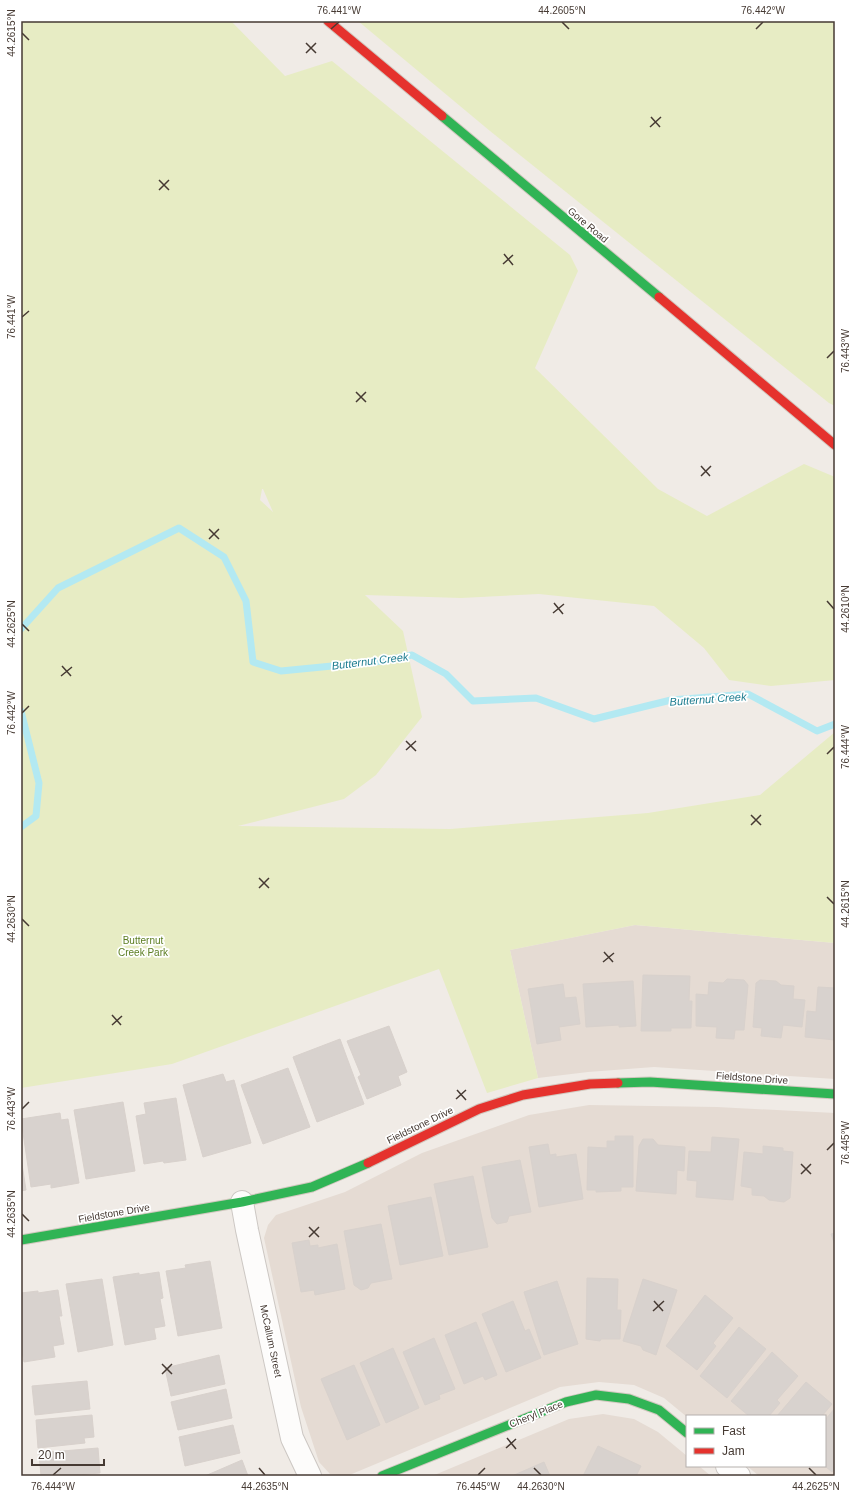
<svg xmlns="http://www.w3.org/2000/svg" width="856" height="1497" viewBox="0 0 856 1497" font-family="Arial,sans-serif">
  <rect width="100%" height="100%" fill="#f0ebe6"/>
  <!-- residential -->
  <g fill="#e5dbd3">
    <polygon points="635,925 835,943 835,1079 654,1067 588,1072 538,1078 510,950"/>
    <polygon points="589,1105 717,1107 835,1113 835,1476 759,1476 747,1466 825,1466 825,1416 687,1417 664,1398 634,1385 599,1382 560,1387 347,1476 330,1474 319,1462 301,1407 264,1238 268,1225 276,1215 345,1192 422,1153 529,1115"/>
    <polygon points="603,1414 634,1419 658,1432 687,1456 687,1466 699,1466 711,1476 432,1476 569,1419"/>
  </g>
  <!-- green -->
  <g fill="#e7ecc4" fill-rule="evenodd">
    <path d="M21,21h210l54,55 47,-15 238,194 8,16 -43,97 123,121 49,27 97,-52 31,13v203l-64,6 -42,-6 -25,-32 -50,-42 -115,-12 -78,4 -96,-3 38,36 19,86 -46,58 -32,24 -106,27 212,3 198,-16 112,-18 75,-63v211l-200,-18 -125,25 28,128 -51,15 -48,-124 -267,95 -151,24zM262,489h1l10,23 -13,-12z"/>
    <polygon points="358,21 835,21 835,406 829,403 490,131"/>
  </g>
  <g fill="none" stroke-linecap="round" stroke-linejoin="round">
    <!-- stream -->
    <g stroke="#b3e9f2" stroke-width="7">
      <polyline points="21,629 58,588 179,528 224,557 246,601 253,662 281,671 383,661 412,655 446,674 473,701 536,698 594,719 671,700 748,694 817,731 835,724"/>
      <polyline points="21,711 39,783 36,816 21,827"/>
    </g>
  </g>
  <!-- building -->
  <g fill="#d8d2ce" stroke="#d8d1cc">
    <polygon points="643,975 690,976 689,1001 692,1001 691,1028 671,1028 671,1031 641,1031"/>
    <polygon points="727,979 744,980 748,985 744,1030 735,1030 734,1039 716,1038 717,1027 696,1026 696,994 708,995 709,982 723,983"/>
    <polygon points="760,980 776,981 781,985 794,986 793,999 805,1000 802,1027 783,1025 781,1038 761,1036 762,1028 753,1027 756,983"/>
    <polygon points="633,981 636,1026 619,1027 619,1025 586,1027 583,984"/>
    <polygon points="563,984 565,998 576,997 580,1024 559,1027 561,1040 537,1044 528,989"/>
    <polygon points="818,987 835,988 835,1040 805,1037 807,1011 816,1012"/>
    <polygon points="389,1026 407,1072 398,1076 401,1085 367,1099 358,1077 361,1075 347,1041"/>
    <polygon points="340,1039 364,1104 317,1122 293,1057"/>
    <polygon points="288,1068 310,1127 263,1144 241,1085"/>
    <polygon points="223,1074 226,1082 234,1080 251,1143 203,1157 183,1085"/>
    <polygon points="176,1098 186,1160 164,1163 163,1161 144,1164 136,1116 146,1114 144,1103"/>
    <polygon points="123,1102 135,1171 86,1179 74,1110"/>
    <polygon points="60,1113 61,1120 68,1119 79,1183 51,1188 51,1184 31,1187 21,1119"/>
    <polygon points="615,1136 633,1136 633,1187 621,1187 621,1191 596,1192 596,1190 587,1190 588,1147 607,1148 607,1141 615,1141"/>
    <polygon points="712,1137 739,1139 733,1200 696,1197 697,1181 687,1180 689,1151 711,1152"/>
    <polygon points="643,1139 653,1139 658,1145 685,1147 684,1171 677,1170 676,1194 636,1191 639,1146"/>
    <polygon points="548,1144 550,1155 556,1154 556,1157 576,1154 583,1199 539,1207 529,1147"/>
    <polygon points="763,1146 783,1148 783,1151 793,1152 790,1198 784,1202 769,1200 764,1196 752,1195 752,1188 741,1186 744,1152 763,1154"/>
    <polygon points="21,1158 26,1190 21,1191"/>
    <polygon points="520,1160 531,1212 509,1216 507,1222 497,1224 492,1218 482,1167"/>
    <polygon points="473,1176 488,1247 449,1255 434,1184"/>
    <polygon points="431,1197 443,1256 400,1265 388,1206"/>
    <polygon points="381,1224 392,1279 371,1283 368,1288 361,1290 354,1285 344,1231"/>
    <polygon points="835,1233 835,1245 831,1234"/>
    <polygon points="309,1240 310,1246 318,1245 318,1248 337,1244 345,1289 315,1295 314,1290 301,1292 292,1243"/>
    <polygon points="210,1261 222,1328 178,1336 166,1271 186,1268 185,1265"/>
    <polygon points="159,1272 163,1298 160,1299 165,1326 154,1328 156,1339 125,1345 113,1277 139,1273 139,1275"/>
    <polygon points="587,1278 618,1279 617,1310 621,1310 620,1339 601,1339 600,1341 586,1339"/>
    <polygon points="102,1279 113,1345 78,1352 66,1284"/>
    <polygon points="643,1279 677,1290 656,1355 643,1350 641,1346 623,1341"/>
    <polygon points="557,1281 578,1344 544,1355 524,1292"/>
    <polygon points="58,1290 62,1316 59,1316 64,1344 53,1346 55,1357 24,1362 21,1346 21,1293 38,1291 38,1293"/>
    <polygon points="705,1295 733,1318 713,1343 716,1346 697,1370 666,1346"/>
    <polygon points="513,1301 525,1331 529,1329 541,1358 506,1372 482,1314"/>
    <polygon points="476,1322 497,1375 485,1380 483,1376 464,1384 445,1335"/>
    <polygon points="739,1327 766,1349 727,1398 700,1376"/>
    <polygon points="434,1338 455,1389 439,1395 440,1399 425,1405 403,1352"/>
    <polygon points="393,1348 419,1408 386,1423 360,1363"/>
    <polygon points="772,1352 798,1376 777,1400 780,1403 769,1416 749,1416 731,1401"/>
    <polygon points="219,1355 225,1384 171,1396 165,1368"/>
    <polygon points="354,1365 380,1425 347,1440 321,1379"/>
    <polygon points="87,1381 90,1409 35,1415 32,1386"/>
    <polygon points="806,1382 832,1404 822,1416 777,1416"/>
    <polygon points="226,1389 232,1418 178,1430 171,1402"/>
    <polygon points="835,1408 835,1469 832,1472 825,1466 825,1420"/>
    <polygon points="92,1415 94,1437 84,1438 85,1443 38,1448 36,1420"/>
    <polygon points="233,1425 240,1453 185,1466 179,1437"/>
    <polygon points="598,1446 641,1466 636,1476 583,1476"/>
    <polygon points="98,1448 100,1473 66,1476 41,1476 39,1453"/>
    <polygon points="242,1460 248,1476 205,1476"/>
    <polygon points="544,1462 550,1476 512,1476"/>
  </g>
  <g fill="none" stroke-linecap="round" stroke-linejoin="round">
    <defs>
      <g id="street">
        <polyline points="242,1202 247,1230 292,1438 310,1476"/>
        <polyline points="727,1466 739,1476"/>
      </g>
      <g id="fast">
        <polyline points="442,116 659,297"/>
        <polyline points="618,1083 650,1082 835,1094"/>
        <polyline points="21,1240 242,1202 312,1187 368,1163"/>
        <polyline points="382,1476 566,1402 596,1395 629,1399 659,1410 687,1433"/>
      </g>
      <g id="jam">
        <polyline points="328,21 442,116"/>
        <polyline points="659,297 835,445"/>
        <polyline points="368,1163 479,1109 523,1095 590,1084 618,1083"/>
      </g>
    </defs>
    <!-- street casing -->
    <use href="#street" stroke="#ccc7c3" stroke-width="24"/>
    <!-- fast casing -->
    <use href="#fast" stroke="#d1c7be" stroke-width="11"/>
    <!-- jam casing -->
    <use href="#jam" stroke="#d1c7be" stroke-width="11"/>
    <!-- street -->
    <use href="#street" stroke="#fdfcfb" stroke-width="22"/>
    <!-- fast -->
    <use href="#fast" stroke="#30b455" stroke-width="9"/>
    <!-- jam -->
    <use href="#jam" stroke="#e5322d" stroke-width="9"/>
  </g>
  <!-- ticks -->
  <path fill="none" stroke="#463a33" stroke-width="1.5" d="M562,22l7,7M331,29l8,-7M756,29l7,-7M22,33l7,7M306,43l10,10M306,53l10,-10M651,117l9,10M650,127l11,-10M159,180l10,10M159,190l10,-10M504,254l9,11M503,264l10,-9M22,317l7,-6M827,358l7,-7M356,392l10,10M356,402l10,-10M701,466l9,10M701,476l10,-10M209,529l10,10M209,539l10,-10M827,601l7,8M554,603l9,11M553,613l11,-9M22,624l7,7M62,666l9,10M61,676l11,-9M22,713l7,-7M406,741l10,10M406,750l10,-9M827,754l7,-7M751,815l10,10M751,825l10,-10M259,878l10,10M259,888l10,-10M827,897l7,7M22,919l7,7M604,952l9,10M603,962l11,-9M112,1015l9,10M112,1025l10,-9M457,1090l9,10M456,1099l10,-9M22,1109l7,-7M827,1150l7,-7M801,1164l10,10M801,1174l10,-10M22,1214l7,7M309,1227l10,10M309,1237l10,-10M654,1301l9,10M653,1311l11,-10M162,1364l10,10M162,1374l10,-10M507,1438l9,11M506,1448l10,-9M259,1468l6,7M534,1468l7,7M809,1468l7,7M53,1475l8,-7M478,1475l7,-7"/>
  <g text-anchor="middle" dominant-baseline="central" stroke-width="3.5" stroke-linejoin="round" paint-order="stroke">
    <!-- street labels -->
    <g font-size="10" fill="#463a33" stroke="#fff">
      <text transform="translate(588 225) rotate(40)">Gore Road</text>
      <text transform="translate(752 1078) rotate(4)">Fieldstone Drive</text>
      <text transform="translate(420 1125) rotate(-26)">Fieldstone Drive</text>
      <text transform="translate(114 1213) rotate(-10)">Fieldstone Drive</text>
      <text transform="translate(271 1341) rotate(78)">McCallum Street</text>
      <text transform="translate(536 1414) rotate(-22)">Cheryl Place</text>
    </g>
    <!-- park labels -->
    <g font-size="10" fill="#5b7d21" stroke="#fff">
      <text x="143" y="940">Butternut<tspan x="143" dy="12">Creek Park</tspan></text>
    </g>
    <!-- water labels -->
    <g font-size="11" font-style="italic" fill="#1e7d90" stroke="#fff">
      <text transform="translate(370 661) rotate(-7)">Butternut Creek</text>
      <text transform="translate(708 699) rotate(-4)">Butternut Creek</text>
    </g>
  </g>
  <!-- border -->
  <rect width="856" height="1497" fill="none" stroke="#ffffff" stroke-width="44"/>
  <!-- legend -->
  <rect x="686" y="1415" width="140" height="52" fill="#ffffff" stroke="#b5b0ad"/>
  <rect x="694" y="1428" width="20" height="6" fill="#30b455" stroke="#b5b0ad"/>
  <text x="722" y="1435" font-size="12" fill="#463a33">Fast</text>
  <rect x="694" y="1448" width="20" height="6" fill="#e5322d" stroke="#b5b0ad"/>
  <text x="722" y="1455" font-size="12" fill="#463a33">Jam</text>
  <!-- scale -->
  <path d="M32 1459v6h72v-6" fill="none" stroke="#463a33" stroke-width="2"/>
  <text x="38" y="1459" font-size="12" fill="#463a33" stroke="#ffffff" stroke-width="3" paint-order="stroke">20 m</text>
  <rect x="22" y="22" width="812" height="1453" fill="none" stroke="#463a33" stroke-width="1.5"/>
  <g font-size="10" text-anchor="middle" fill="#463a33">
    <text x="339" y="14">76.441°W</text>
    <text x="562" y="14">44.2605°N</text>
    <text x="763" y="14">76.442°W</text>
    <text transform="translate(11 33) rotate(-90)" y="4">44.2615°N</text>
    <text transform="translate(11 317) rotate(-90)" y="4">76.441°W</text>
    <text transform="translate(845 351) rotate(-90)" y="4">76.443°W</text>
    <text transform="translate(845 609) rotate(-90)" y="4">44.2610°N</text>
    <text transform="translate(11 624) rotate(-90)" y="4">44.2625°N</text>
    <text transform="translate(11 713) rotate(-90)" y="4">76.442°W</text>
    <text transform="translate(845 747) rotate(-90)" y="4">76.444°W</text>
    <text transform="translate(845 904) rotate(-90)" y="4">44.2615°N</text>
    <text transform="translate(11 919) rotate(-90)" y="4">44.2630°N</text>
    <text transform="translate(11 1109) rotate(-90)" y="4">76.443°W</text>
    <text transform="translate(845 1143) rotate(-90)" y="4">76.445°W</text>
    <text transform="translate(11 1214) rotate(-90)" y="4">44.2635°N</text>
    <text x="53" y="1490">76.444°W</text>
    <text x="265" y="1490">44.2635°N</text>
    <text x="478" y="1490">76.445°W</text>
    <text x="541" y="1490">44.2630°N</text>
    <text x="816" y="1490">44.2625°N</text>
  </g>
</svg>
